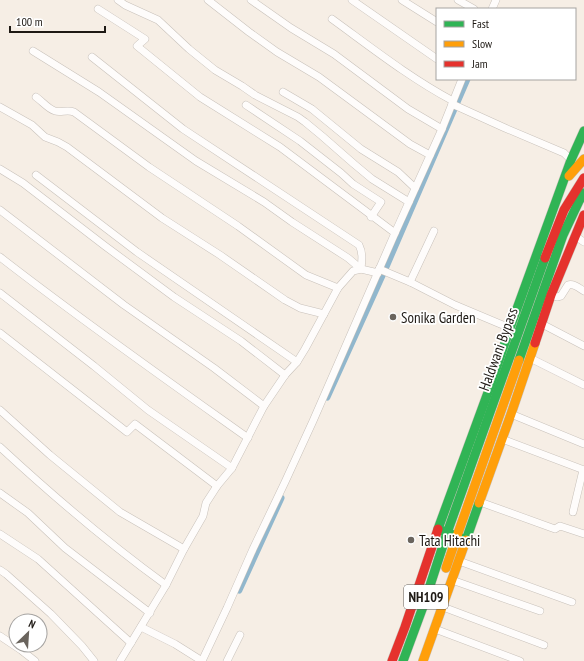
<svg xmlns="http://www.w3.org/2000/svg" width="584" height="661" viewBox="0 0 584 661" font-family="'PT Sans Narrow',sans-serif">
  <rect width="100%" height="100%" fill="#f6eee5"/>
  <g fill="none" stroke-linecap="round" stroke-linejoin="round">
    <!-- canal -->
    <g stroke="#91b7cd" stroke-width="7">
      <polyline points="327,397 385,269 454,109 467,79"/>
      <polyline points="239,590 281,498"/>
    </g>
    <defs>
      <g id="street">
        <polyline points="118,0 125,5 158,20 189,49 215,70 242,86 255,95 298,117 305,122 322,136 354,164 372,179 409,202"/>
        <polyline points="208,0 249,32 277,52 319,77 410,144 430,155"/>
        <polyline points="251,0 291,28 334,54 408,109 442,129"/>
        <polyline points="352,0 437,59"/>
        <polyline points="402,0 437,22"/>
        <polyline points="458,0 474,9"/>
        <polyline points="98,9 145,39 137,46 200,97 280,147 395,233"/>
        <polyline points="492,9 496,0"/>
        <path d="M332,19c40,29 78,59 121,82"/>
        <polyline points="33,51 99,92 196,161 264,202 292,222 348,258 361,269"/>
        <path d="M92,57l91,72 176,116c4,8 3,15 2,24"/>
        <polyline points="283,92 312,109 361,149 398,172 415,188"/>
        <path d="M36,97c6,4 12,12 19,14 6,2 12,-2 19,1l75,55 89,59 68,49 32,13"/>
        <polyline points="452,104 505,128 564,153 571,160"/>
        <polyline points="246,105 300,141 341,173 353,184 381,202 371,217"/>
        <polyline points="0,107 32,125 45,137 58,142 67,147 162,218 220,255 285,300 300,308 324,314"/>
        <polyline points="0,169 23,183 105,246 174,297 241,341 285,375"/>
        <polyline points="36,175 137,252 297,362"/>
        <polyline points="0,210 124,305 214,368 264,406"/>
        <polyline points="575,236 584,242"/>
        <path d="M0,257c81,63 165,122 248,181"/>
        <polyline points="379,269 410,282 455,305 510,328"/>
        <polyline points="410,282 434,231"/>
        <polyline points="0,293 94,366 148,410 232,468"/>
        <path d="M551,295l6,2 4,-1 7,-11c5,-2 11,3 16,6"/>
        <polyline points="542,324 584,346"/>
        <polyline points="0,333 127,432 135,424 217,486"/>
        <polyline points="530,358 584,385"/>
        <polyline points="0,410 50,455 120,512 184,549"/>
        <polyline points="511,414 584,444"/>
        <polyline points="502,439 584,470"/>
        <path d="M0,447c53,49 108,96 166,138"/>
        <polyline points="0,493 28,513 65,548 150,613"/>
        <polyline points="480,502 555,529 560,526 584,534"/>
        <polyline points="573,512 583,470"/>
        <polyline points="0,534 38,559 131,643"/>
        <polyline points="459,561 572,602"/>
        <polyline points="0,570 6,574 51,614 82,646 94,661"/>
        <polyline points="452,580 540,611"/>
        <polyline points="443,607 544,645"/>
        <polyline points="141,627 175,644 202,661"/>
        <polyline points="435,629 520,661"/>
        <polyline points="0,636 21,650 35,661"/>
        <polyline points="120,661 166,585 184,549 203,516 206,503 217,486 232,468 264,406 285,375 297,362 305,349 338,288 353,271 361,269 378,273"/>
        <polyline points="202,661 227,608 253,549 285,482 313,421 395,233 442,129 462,79"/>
        <polyline points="227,661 240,635"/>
      </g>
      <g id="fast">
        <polyline points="519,360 563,235 579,201 584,193"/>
        <polyline points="479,503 466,540 438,529 490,387 510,328 571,160 584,131"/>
        <polyline points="447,533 545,258"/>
        <polyline points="403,661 424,604 447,533"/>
      </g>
      <g id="slow">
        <polyline points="569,176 584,159"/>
        <polyline points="479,503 511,414 535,343"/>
        <polyline points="457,536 519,360"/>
        <polyline points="446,568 457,536"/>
        <polyline points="423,661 466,540"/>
      </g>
      <g id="jam">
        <polyline points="545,258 564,210 584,178"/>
        <polyline points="535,343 551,295 584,215"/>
        <polyline points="392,661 405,627 438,529"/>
      </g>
    </defs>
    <!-- street casing -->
    <use href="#street" stroke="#c8c1ba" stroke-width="8"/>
    <!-- fast casing -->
    <use href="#fast" stroke="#c8c1ba" stroke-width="10"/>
    <!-- slow casing -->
    <use href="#slow" stroke="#c8c1ba" stroke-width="10"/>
    <!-- jam casing -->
    <use href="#jam" stroke="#c8c1ba" stroke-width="10"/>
    <!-- street -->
    <use href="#street" stroke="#fefcfb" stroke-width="7"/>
    <!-- fast -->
    <use href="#fast" stroke="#30b455" stroke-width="9"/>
    <!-- slow -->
    <use href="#slow" stroke="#ff9f0a" stroke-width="9"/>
    <!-- jam -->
    <use href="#jam" stroke="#e5322d" stroke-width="9"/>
  </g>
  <!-- markers -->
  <g fill="#6a645d" stroke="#fff" stroke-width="1.5">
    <circle cx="393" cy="317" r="4"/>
    <circle cx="411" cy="540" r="4"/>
  </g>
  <g text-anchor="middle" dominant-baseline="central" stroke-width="3.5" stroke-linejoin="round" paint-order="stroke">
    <!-- shield labels -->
    <rect fill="#fff" stroke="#625e5a" stroke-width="1" x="404" y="585" width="44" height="24" rx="3"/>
    <g font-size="14" font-weight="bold" fill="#1e1914">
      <text x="426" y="597">NH109</text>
    </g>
    <!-- poi labels -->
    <g font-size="15" fill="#1e1914" stroke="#fff" text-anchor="start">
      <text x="401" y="317">Sonika Garden</text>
      <text x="419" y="540">Tata Hitachi</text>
    </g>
    <!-- street labels -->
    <g font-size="15" fill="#1e1914" stroke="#fff">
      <text transform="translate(498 349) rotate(-70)">Haldwani Bypass</text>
    </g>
  </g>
  <!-- legend -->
  <rect x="436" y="8" width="140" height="72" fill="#ffffff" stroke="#a5a3a1"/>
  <rect x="444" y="21" width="20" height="6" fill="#30b455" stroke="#a5a3a1"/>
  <text x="472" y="28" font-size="12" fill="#1e1914">Fast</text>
  <rect x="444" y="41" width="20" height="6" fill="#ff9f0a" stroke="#a5a3a1"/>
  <text x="472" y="48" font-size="12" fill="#1e1914">Slow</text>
  <rect x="444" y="61" width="20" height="6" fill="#e5322d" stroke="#a5a3a1"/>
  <text x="472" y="68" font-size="12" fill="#1e1914">Jam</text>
  <!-- north arrow -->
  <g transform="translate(28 633) rotate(25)"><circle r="19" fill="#ffffff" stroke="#a5a3a1"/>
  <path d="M0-3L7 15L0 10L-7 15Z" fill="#6a645d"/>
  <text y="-6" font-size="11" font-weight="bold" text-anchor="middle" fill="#1e1914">N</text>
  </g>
  <!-- scale -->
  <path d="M10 26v6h95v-6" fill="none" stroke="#1e1914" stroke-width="2"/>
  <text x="16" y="26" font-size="12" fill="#1e1914" stroke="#ffffff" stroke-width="3" paint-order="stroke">100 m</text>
</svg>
